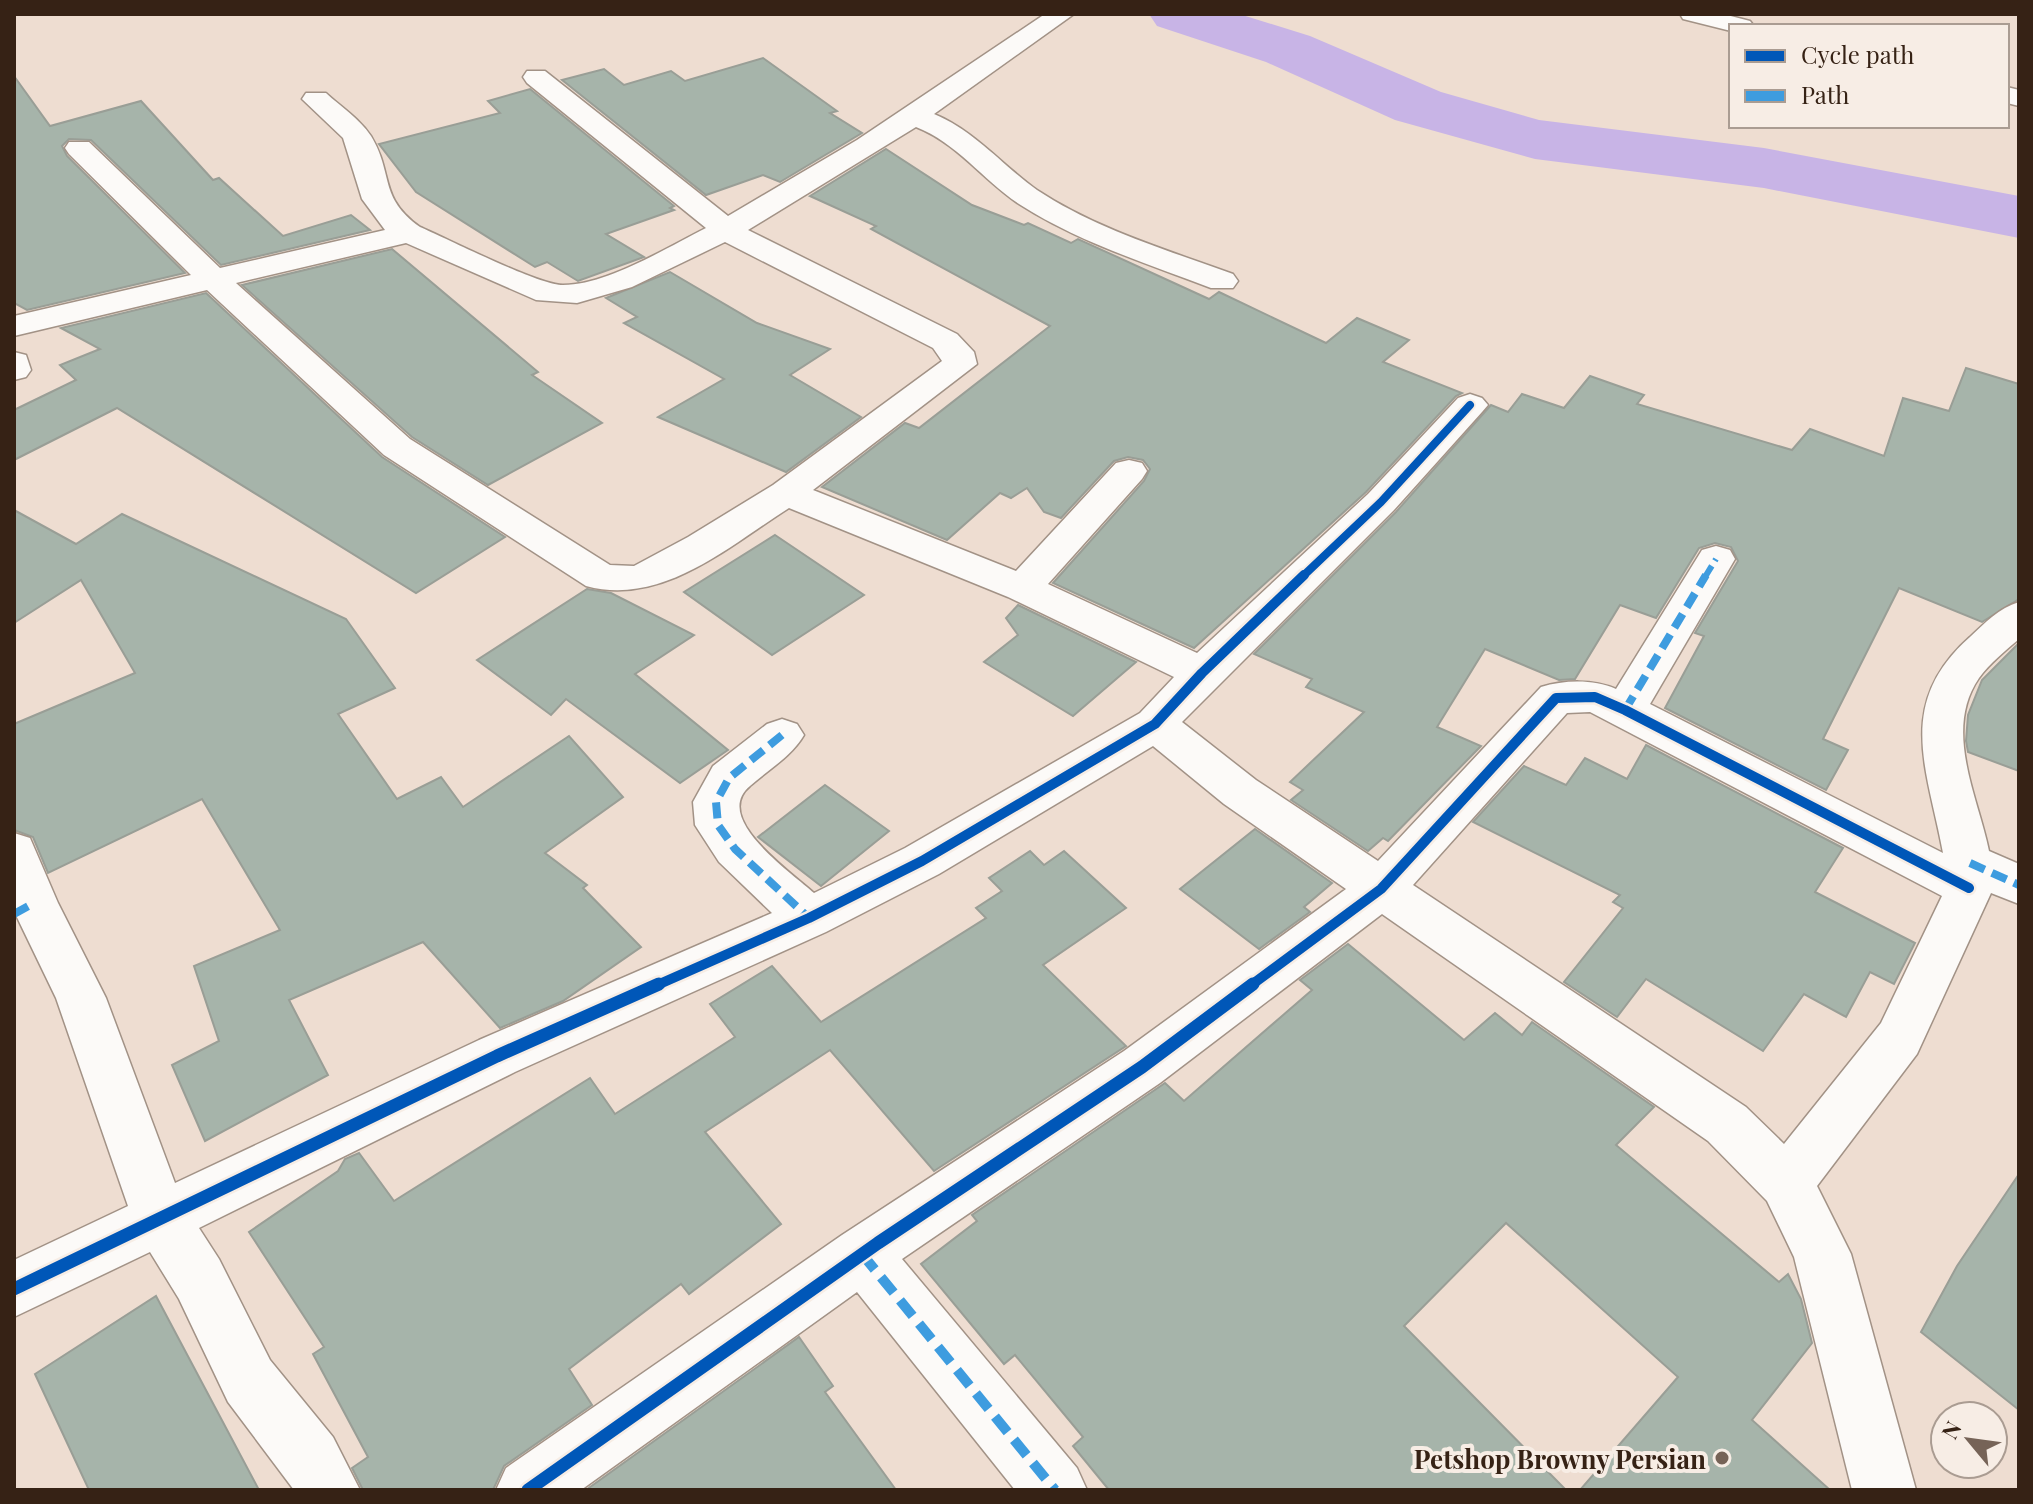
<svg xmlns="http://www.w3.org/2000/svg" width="2033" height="1504" viewBox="0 0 2033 1504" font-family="'Playfair Display',serif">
  <rect width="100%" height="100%" fill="#eeddd1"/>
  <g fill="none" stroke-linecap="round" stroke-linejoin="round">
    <!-- river -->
    <polygon fill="#c8b4e6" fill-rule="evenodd" points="1149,14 1239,14 1310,36 1441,92 1539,120 1764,148 2019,196 2019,238 1764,188 1535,159 1395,120 1266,62 1157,26"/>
  </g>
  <!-- building -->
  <g fill="#a6b4aa" stroke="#999e96" stroke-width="2">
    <polygon points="763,58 837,111 830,113 862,133 780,182 763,175 706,195 562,80 604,69 624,85 671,71 685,81"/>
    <polygon points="14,76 50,126 141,101 213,180 219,178 283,236 351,215 370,230 221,265 91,140 69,139 62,146 67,156 185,273 27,310 14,303"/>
    <polygon points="530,89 674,206 670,208 674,210 606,234 644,257 578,281 547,262 535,267 416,192 379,144 500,113 488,101"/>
    <polygon points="886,149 972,205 1024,225 1028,223 1071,243 1078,239 1209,299 1219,292 1326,343 1357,318 1409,340 1383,362 1462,393 1456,396 1366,492 1194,648 1053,583 1144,481 1150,469 1143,460 1128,457 1114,461 1061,518 1044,512 1027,488 1011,498 1000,493 947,540 822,487 905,423 919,428 1050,326 871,229 876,226 810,196"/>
    <polygon points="392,249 538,372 532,375 602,423 488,485 412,437 242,285"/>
    <polygon points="670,272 757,323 830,349 790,375 861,417 786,472 658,417 724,379 624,323 637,317 606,298"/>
    <polygon points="206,293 382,457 505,537 416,593 117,408 14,460 14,410 76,380 60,365 100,349 61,328"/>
    <polygon points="1966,368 2019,384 2019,599 1982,622 1899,588 1823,739 1848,750 1826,790 1665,708 1704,636 1695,633 1738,561 1731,547 1715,543 1699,548 1656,618 1620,605 1575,679 1559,680 1485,649 1437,727 1481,746 1388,841 1383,838 1368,851 1291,800 1303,790 1290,782 1364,712 1306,687 1312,679 1254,654 1396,512 1491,405 1508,412 1522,394 1564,408 1590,376 1644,395 1637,404 1792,450 1810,429 1884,456 1903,398 1949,411"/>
    <polygon points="14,510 76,544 122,514 346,619 395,688 338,714 397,799 441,777 463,807 569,736 623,797 545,853 587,885 583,888 641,947 563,1001 500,1028 423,942 289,1000 328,1075 205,1141 172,1065 219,1041 194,966 280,930 202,799 48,873 33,837 14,830 14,724 135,673 81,580 14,623"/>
    <polygon points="775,535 864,595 772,655 684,592"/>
    <polygon points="587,589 611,593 694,635 635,674 728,750 680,783 566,699 551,715 477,660"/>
    <polygon points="1018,605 1136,662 1073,716 984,662 1018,635 1006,618"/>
    <polygon points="2019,643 2019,771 1968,752 1966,741 1968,715 1982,680"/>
    <polygon points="1646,745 1843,848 1815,892 1915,943 1894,984 1870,972 1846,1017 1804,994 1763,1051 1646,979 1617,1017 1564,982 1623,908 1613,902 1620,895 1473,822 1524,766 1566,785 1585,758 1627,779"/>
    <polygon points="825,785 889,831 821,886 758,837"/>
    <polygon points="1255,829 1332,883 1304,907 1310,912 1259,949 1180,889"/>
    <polygon points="1030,851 1044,865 1064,851 1126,908 1043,965 1126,1046 934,1171 830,1050 705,1132 781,1224 689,1294 681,1284 569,1369 592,1405 504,1466 493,1490 363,1490 352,1468 368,1457 313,1354 324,1347 249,1232 338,1171 345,1159 359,1153 394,1201 590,1078 615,1114 735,1037 710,1004 772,966 821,1022 986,918 976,908 1002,891 989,878"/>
    <polygon points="1348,944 1464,1040 1495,1013 1522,1035 1532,1022 1654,1107 1616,1145 1779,1282 1788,1274 1801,1299 1812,1343 1752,1420 1830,1490 1580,1490 1678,1377 1506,1223 1404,1326 1566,1490 1109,1490 1073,1446 1083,1437 1015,1355 1004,1364 921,1264 977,1221 972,1215 1165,1083 1184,1101 1312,990 1300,980"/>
    <polygon points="2019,1174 2019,1410 1921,1332 1957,1266"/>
    <polygon points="156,1296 259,1490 89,1490 35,1374"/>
    <polygon points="799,1337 833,1386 825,1392 896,1490 586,1490"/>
  </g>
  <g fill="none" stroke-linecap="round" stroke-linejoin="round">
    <defs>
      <g id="minor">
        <path d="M1045,14h29l-140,100c41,17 68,51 103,76 59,39 130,60 196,84l5,7 -5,7h-22c-65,-25 -133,-46 -192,-84 -36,-24 -62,-61 -103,-77l-168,103 209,104 17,18 3,12 -164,126 203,81 100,-108 13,-3 13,3 5,8 -5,8 -94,105 149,69 171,-159 90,-96 12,-4 12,4 6,7 -6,7 -88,98 -212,212 74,58 122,81 163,-174c24,-7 52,-8 75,2l86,-139 14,-4 14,4 5,9 -85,145 293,149c-15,-83 -49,-149 27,-216 15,-14 29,-29 49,-35v37c-14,12 -29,24 -40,39 -36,52 -1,119 10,173l30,13v40l-28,-11 -74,161 -100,132 34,68 65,236h-64l-58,-233 -27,-56 -59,-60 -326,-227 -222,169 -258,176 175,209 10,22h-72l-158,-198 -276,198h-85l10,-22 336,-233 282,-184 222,-162 -122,-85 -71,-58 -214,128 -113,58 -311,140 -316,156 20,31 51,101 63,77 27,53h-66l-66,-88 -49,-103 -29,-47 -136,65v-57l114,-54 -72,-208 -42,-87v-78l16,5 28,65 48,95 69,185 304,-143 293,-127 -53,-51 -24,-37 -2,-23 20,-36 54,-42 15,-5 15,5 7,11c-12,21 -36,35 -54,51 -39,32 41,86 64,107l91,-45 235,-135 34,-36 -166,-80 -219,-89c-60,38 -127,99 -203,78l-202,-131 -177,-165 -193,46v-20l177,-41 -122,-121 -4,-6 4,-6h20l131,126 165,-38 -23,-31 -19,-61 -41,-39 4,-6h20c15,14 33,25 45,43 23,38 7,61 49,91 28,12 118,58 143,58 44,0 103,-37 143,-57l-179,-145 -4,-6 4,-6h18l183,145 129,-76zM725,242l208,106 9,13 -169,124 -85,52 -54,29 -24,-1 -200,-126 -174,-156 170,-40 130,57 41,3 55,-16zM1590,712l352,184 -61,127 -97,121 -38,-37 -333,-222 154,-172z"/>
        <polygon points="1680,14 1723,14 1750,21 1754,26 1731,26 1731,31 1683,19"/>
        <polygon points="2007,87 2019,90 2019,106 2007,103"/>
        <polygon points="14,352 26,355 31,370 26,377 14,380"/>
      </g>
    </defs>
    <!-- minor casing -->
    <use href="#minor" stroke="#a29286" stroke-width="3"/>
    <!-- minor -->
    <use href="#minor" fill="#fcfaf8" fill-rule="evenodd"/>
    <!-- quiet-far2 -->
    <polyline stroke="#3e9cdf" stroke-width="6" stroke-dasharray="13 6" stroke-linecap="butt" points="1705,577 1716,559"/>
    <!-- quiet-far1 -->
    <g stroke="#3e9cdf" stroke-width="8" stroke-dasharray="16 8" stroke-linecap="butt">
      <polyline points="1625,710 1706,575"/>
      <polyline points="782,735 729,778 716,802 718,825 735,849 809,918"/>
      <polyline points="1970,863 2019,885"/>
      <polyline points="14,914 34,903"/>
    </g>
    <!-- quiet -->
    <polyline stroke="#3e9cdf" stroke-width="10" stroke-dasharray="20 10" stroke-linecap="butt" points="862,1254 1055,1490"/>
    <defs>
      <polyline id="cycleway-far2" points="1302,577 1381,502 1470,405"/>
      <g id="cycleway-far1">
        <polyline points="655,986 809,918 922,861 1155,724 1202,673 1304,575"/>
        <polyline points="1250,986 1381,889 1556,698 1595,697 1625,710 1969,888"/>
      </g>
      <g id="cycleway">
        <polyline points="14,1289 497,1056 659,984"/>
        <polyline points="528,1490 878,1243 1142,1067 1253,984"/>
      </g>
    </defs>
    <!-- cycleway-far2 casing -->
    <use href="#cycleway-far2" stroke="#f7ede5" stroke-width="12"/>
    <!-- cycleway-far1 casing -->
    <use href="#cycleway-far1" stroke="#f7ede5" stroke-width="15"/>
    <!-- cycleway casing -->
    <use href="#cycleway" stroke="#f7ede5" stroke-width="18"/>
    <!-- cycleway-far2 -->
    <use href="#cycleway-far2" stroke="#0057b8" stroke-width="8"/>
    <!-- cycleway-far1 -->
    <use href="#cycleway-far1" stroke="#0057b8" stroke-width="10"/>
    <!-- cycleway -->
    <use href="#cycleway" stroke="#0057b8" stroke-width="13"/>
  </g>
  <!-- markers -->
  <circle fill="#766357" stroke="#f7ede5" stroke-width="3" cx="1722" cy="1458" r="8"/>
  <g text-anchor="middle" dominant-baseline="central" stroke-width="8" stroke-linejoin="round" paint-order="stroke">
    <!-- near-poi labels -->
    <g font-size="26" font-weight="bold" fill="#362215" stroke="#f7ede5" text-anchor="end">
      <text x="1706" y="1458">Petshop Browny Persian</text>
    </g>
  </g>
  <!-- border -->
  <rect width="2033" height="1504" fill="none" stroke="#362215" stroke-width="32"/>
  <!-- legend -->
  <rect x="1729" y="24" width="280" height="104" fill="#f7ede5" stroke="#aa9c92" stroke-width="2"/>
  <rect x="1745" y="50" width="40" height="12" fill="#0057b8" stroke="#aa9c92" stroke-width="2"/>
  <text x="1801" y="64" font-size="24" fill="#362215">Cycle path</text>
  <rect x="1745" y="90" width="40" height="12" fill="#3e9cdf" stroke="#aa9c92" stroke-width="2"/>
  <text x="1801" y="104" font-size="24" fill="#362215">Path</text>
  <!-- north arrow -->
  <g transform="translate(1969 1440) rotate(299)"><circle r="38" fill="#f7ede5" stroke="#aa9c92" stroke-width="2"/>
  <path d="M0-6L14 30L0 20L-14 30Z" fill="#766357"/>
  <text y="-12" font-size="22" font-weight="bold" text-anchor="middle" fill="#362215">N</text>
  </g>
</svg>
